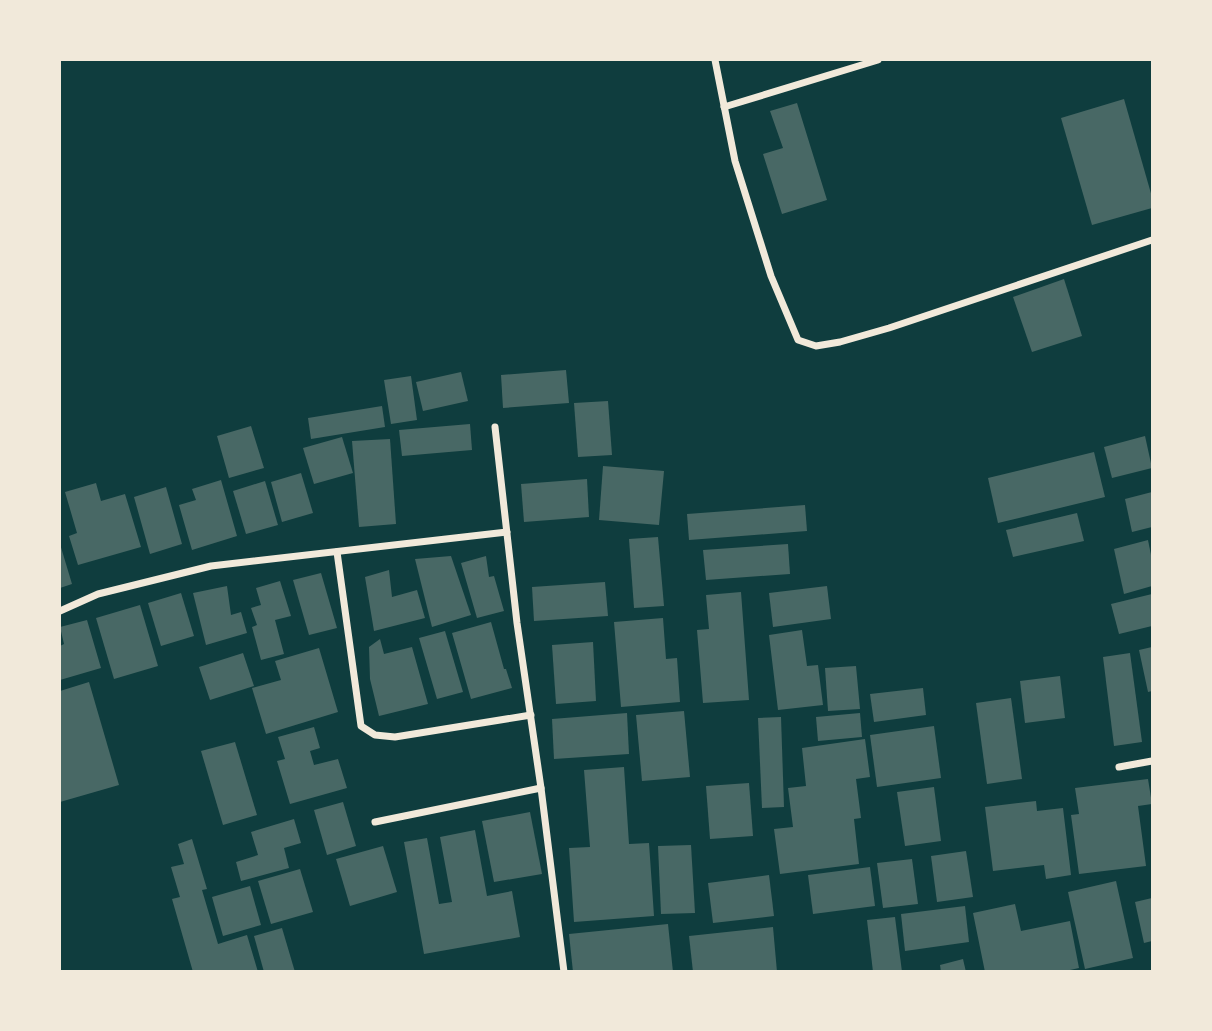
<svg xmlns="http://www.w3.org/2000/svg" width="1212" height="1031" viewBox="0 0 1212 1031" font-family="Cabin,sans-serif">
  <rect width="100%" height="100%" fill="#0f3d3e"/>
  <!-- building -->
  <g fill="#486865">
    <polygon points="1124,99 1152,197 1152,208 1092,225 1061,118"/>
    <polygon points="797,103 827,200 782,214 763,154 783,148 770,111"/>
    <polygon points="1064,279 1082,336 1032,352 1013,297"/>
    <polygon points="566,370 569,403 503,408 501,375"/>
    <polygon points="461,372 468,401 423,411 416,382"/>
    <polygon points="411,376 417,420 391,424 384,380"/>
    <polygon points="608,401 612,455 578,457 574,403"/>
    <polygon points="382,406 385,427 311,439 308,418"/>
    <polygon points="470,424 472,450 402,456 399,430"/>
    <polygon points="251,426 264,468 229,478 217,436"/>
    <polygon points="1145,436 1152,468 1112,478 1104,447"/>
    <polygon points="342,437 353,473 314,484 303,448"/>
    <polygon points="390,439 396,524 359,527 352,441"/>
    <polygon points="1094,452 1105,497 998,523 988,478"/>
    <polygon points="603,466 664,471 659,525 599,520"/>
    <polygon points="301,473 313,513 282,522 271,482"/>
    <polygon points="587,479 589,517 524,522 521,484"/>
    <polygon points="221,480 237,536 192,550 179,505 196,500 192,489"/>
    <polygon points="265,481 278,525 246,534 233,491"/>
    <polygon points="96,483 101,501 125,494 141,547 78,565 69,536 77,533 65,492"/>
    <polygon points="166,487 182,544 150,554 134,497"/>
    <polygon points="1152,492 1152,527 1132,532 1125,499"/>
    <polygon points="805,505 807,531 689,540 687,514"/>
    <polygon points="1077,513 1084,541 1013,557 1006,530"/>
    <polygon points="658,537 664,606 634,608 629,539"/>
    <polygon points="1148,540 1152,560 1152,586 1124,594 1114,549"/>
    <polygon points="60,544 72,584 60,588"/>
    <polygon points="788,544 790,574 706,580 703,550"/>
    <polygon points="451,556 471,615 432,627 415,559"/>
    <polygon points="486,556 489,577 494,576 504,611 477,618 461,563"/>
    <polygon points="389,570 392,597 417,590 425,618 374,631 365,577"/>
    <polygon points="321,573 337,628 309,635 293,580"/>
    <polygon points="280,581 291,616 275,620 284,654 261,660 252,627 257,625 251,608 261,605 256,588"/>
    <polygon points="605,582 608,616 534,621 532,587"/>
    <polygon points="227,586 231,615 241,612 247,633 206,645 193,593"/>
    <polygon points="827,586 831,619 773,627 769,593"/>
    <polygon points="741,592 749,700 703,703 697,630 709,629 706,595"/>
    <polygon points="181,593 194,636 161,646 148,603"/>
    <polygon points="1152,594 1152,626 1119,634 1111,604"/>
    <polygon points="140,605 158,666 114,679 96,618"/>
    <polygon points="663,618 666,659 677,658 680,702 621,707 614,622"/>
    <polygon points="87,620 101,668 60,680 60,646 64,644 60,627"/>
    <polygon points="491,622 504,669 506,669 512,688 471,699 452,633"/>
    <polygon points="802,630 807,666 818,665 823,705 778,710 769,635"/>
    <polygon points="445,631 463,692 437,699 419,638"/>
    <polygon points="380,639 384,654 412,647 428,704 379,716 370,679 369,647"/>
    <polygon points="593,642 596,701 556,704 552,645"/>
    <polygon points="1152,647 1152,691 1148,692 1139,650"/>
    <polygon points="319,648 338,712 266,734 252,688 281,680 275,661"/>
    <polygon points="243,653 254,686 210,700 199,667"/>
    <polygon points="1130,653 1142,742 1114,746 1103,657"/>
    <polygon points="856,666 860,709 828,711 825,668"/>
    <polygon points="1060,676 1065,718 1025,723 1020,681"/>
    <polygon points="89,682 119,785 60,802 60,691"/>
    <polygon points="923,688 926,715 874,722 870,694"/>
    <polygon points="1011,698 1022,779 987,784 976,703"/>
    <polygon points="684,711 690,777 642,781 636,715"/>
    <polygon points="627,713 629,754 554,759 552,719"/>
    <polygon points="860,713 862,737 818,741 816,717"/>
    <polygon points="781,717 784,807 762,808 758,718"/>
    <polygon points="934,726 941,778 877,787 870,735"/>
    <polygon points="314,727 320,748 310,751 314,765 338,759 347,788 290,804 277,761 285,759 278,737"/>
    <polygon points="865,739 870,777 856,779 861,818 854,819 859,864 780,874 774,829 793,827 788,788 806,786 802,748"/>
    <polygon points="235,742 257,815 223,825 201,751"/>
    <polygon points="624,767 629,844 649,843 654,916 574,922 569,848 590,847 584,770"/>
    <polygon points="1148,779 1152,804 1138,806 1146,866 1079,874 1071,815 1079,814 1075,788"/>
    <polygon points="749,783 753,836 710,839 706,786"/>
    <polygon points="934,787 941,841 905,846 897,792"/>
    <polygon points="1036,801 1037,811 1063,808 1071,875 1046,879 1044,865 993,871 985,807"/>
    <polygon points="343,802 356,846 327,855 314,810"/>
    <polygon points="530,812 542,874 494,882 482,821"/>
    <polygon points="294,819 301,843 284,848 289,868 241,881 236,862 258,855 251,832"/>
    <polygon points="475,830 487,896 512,891 520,937 424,954 404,842 427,838 439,904 452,902 440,837"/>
    <polygon points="192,839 207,889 202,890 218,944 247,935 258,972 193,972 172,899 180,897 171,867 184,864 178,844"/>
    <polygon points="691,845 695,913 661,914 658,846"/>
    <polygon points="383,846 397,892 350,906 336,859"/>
    <polygon points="966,851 973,897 937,902 931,856"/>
    <polygon points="912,859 918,904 883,908 877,863"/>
    <polygon points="870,867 875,906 813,914 808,875"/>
    <polygon points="300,869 313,912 271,924 258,881"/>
    <polygon points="769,875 774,916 713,923 708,883"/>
    <polygon points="1116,881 1133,958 1085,969 1068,892"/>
    <polygon points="250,886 261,925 223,936 212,897"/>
    <polygon points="1152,898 1152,941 1144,943 1135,902"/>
    <polygon points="1015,904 1021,931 1070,921 1079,968 1061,972 985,972 973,913"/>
    <polygon points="965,906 969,942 905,951 901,914"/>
    <polygon points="895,917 902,972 873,972 867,920"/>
    <polygon points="668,924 673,972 573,972 569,934"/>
    <polygon points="773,927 777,972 693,972 689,936"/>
    <polygon points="282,928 295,972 264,972 254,936"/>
    <polygon points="963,959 966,972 941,972 940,965"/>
  </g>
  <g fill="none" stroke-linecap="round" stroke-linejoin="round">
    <!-- minor -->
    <g stroke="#f1e9da" stroke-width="7">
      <polyline points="715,60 735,161 771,276 798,340 816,346 840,342 889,328 1152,240"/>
      <polyline points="724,107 878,60"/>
      <polyline points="495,427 517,623 541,788 564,972"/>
      <polyline points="337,552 361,726 375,735 395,737 531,715"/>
      <polyline points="60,611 98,594 211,566 507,532"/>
      <polyline points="1119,767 1152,761"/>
      <polyline points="375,822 541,788"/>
    </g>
  </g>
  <!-- border -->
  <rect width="1212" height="1031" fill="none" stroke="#f1e9da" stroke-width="122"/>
</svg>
